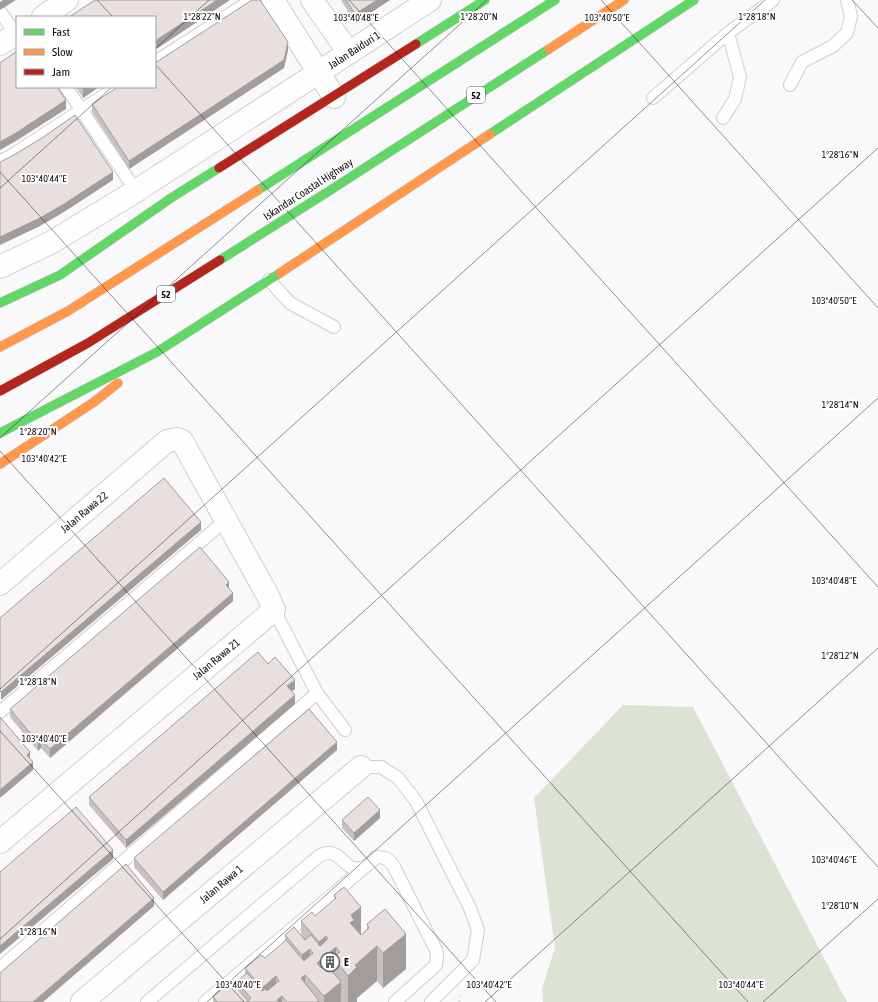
<svg xmlns="http://www.w3.org/2000/svg" width="878" height="1002" viewBox="0 0 878 1002" font-family="'Asap Condensed',sans-serif">
  <rect width="100%" height="100%" fill="#f9f8fb"/>
  <!-- green -->
  <polygon fill="#dce2d4" points="623,705 693,707 847,1002 543,1002 542,988 555,948 534,798"/>
  <g fill="none" stroke-linecap="round" stroke-linejoin="round">
    <defs>
      <g id="lane">
        <polyline points="0,11 16,35"/>
        <polyline points="155,62 252,0"/>
        <polyline points="790,85 802,62 833,46 847,33 851,16 847,0"/>
        <polyline points="66,87 136,191"/>
        <polyline points="653,98 728,33 773,0"/>
        <polyline points="723,118 735,99 740,77 728,33"/>
        <polyline points="0,161 9,157 117,87"/>
        <polyline points="269,280 290,303 334,327"/>
        <polyline points="274,610 317,693 345,730"/>
        <polyline points="0,712 226,520"/>
        <polyline points="361,767 381,767 398,778 416,801 470,908 478,930 473,960 431,1002"/>
        <polyline points="0,968 317,693"/>
        <path d="M147,1002l172,-146c23,-13 23,19 44,11 5,-1 9,-6 13,-10 8,0 12,1 17,8l43,85 1,5 -1,10 -41,37"/>
        <polyline points="205,1002 365,867"/>
      </g>
      <g id="street">
        <polyline points="273,0 334,97"/>
        <polyline points="312,0 349,53"/>
        <polyline points="43,17 67,0"/>
        <polyline points="0,44 17,34"/>
        <polyline points="0,267 52,242 136,191 430,0"/>
        <polyline points="0,584 167,441 177,439 182,441 268,596 274,610 0,842"/>
        <polyline points="82,1002 361,767"/>
      </g>
      <g id="fast">
        <polyline points="416,44 485,0"/>
        <polyline points="490,134 694,0"/>
        <polyline points="258,190 555,0"/>
        <polyline points="220,260 329,191 549,49"/>
        <polyline points="0,303 60,275 174,196 219,168"/>
        <polyline points="0,433 157,352 280,273"/>
      </g>
      <g id="slow">
        <polyline points="549,49 624,0"/>
        <polyline points="280,273 490,134"/>
        <polyline points="0,347 68,311 258,190"/>
        <polyline points="0,464 94,402 118,383"/>
      </g>
      <g id="jam">
        <polyline points="219,168 416,44"/>
        <polyline points="0,391 88,343 220,260"/>
      </g>
    </defs>
    <!-- lane casing -->
    <use href="#lane" stroke="#cfcfd1" stroke-width="14"/>
    <!-- street casing -->
    <use href="#street" stroke="#cfcfd1" stroke-width="24"/>
    <!-- fast casing -->
    <use href="#fast" stroke="#cfcfd1" stroke-width="10"/>
    <!-- slow casing -->
    <use href="#slow" stroke="#cfcfd1" stroke-width="10"/>
    <!-- jam casing -->
    <use href="#jam" stroke="#cfcfd1" stroke-width="10"/>
    <!-- path -->
    <polyline stroke="#e1e1e2" stroke-width="2.5" stroke-dasharray="2 3" stroke-linecap="butt" points="459,1002 461,996"/>
    <!-- lane -->
    <use href="#lane" stroke="#fefefe" stroke-width="12"/>
    <!-- street -->
    <use href="#street" stroke="#fefefe" stroke-width="22"/>
    <!-- fast -->
    <use href="#fast" stroke="#63d668" stroke-width="9"/>
    <!-- slow -->
    <use href="#slow" stroke="#ff974d" stroke-width="9"/>
    <!-- jam -->
    <use href="#jam" stroke="#b3261e" stroke-width="9"/>
  </g>
  <!-- wall -->
  <g fill="#c7c1bf">
    <polygon points="341,0 390,0 355,23"/>
    <polygon points="288,50 284,68 129,169 92,112 92,104"/>
    <polygon points="76,87 99,87 83,98"/>
    <polygon points="229,589 233,601 50,758 41,748 38,751 10,717 10,709"/>
    <polygon points="268,664 295,689 292,691 295,704 126,848 89,805 89,797"/>
    <polygon points="337,750 163,900 134,867 134,858"/>
    <polygon points="380,818 354,841 342,828 342,820"/>
    <polygon points="344,887 361,935 367,930 367,924 406,969 383,988 377,981 357,998 357,1002 213,1002 213,996 226,990 237,987 237,982 245,974 245,968 265,958 285,942 285,935 301,935 301,921 315,916 334,900 334,895"/>
  </g>
  <!-- shaded-wall -->
  <g fill="#a29d9b">
    <polygon points="3,0 16,0 0,10 0,2"/>
    <polygon points="217,0 230,0 155,50 155,41"/>
    <polygon points="377,0 390,0 355,23 355,14"/>
    <polygon points="288,42 288,50 284,68 129,169 129,161"/>
    <polygon points="86,87 99,87 83,98 83,89"/>
    <polygon points="66,100 66,109 16,141 0,150 0,142"/>
    <polygon points="113,172 113,180 64,212 40,226 0,245 0,237"/>
    <polygon points="201,522 201,530 1,700 1,692"/>
    <polygon points="229,582 229,591 226,585"/>
    <polygon points="233,593 233,601 50,758 50,749"/>
    <polygon points="295,680 295,689 287,695 287,686"/>
    <polygon points="295,695 295,704 126,848 126,840"/>
    <polygon points="41,739 41,748 38,751 38,742"/>
    <polygon points="337,742 337,750 163,900 163,892"/>
    <polygon points="30,752 30,760 27,755"/>
    <polygon points="33,762 33,770 0,798 0,790"/>
    <polygon points="380,810 380,818 354,841 354,833"/>
    <polygon points="113,850 113,859 0,954 0,946"/>
    <polygon points="154,898 154,906 43,1002 33,1002"/>
    <polygon points="361,907 361,942 350,923 351,915"/>
    <polygon points="406,934 406,969 383,988 383,953"/>
    <polygon points="326,936 326,956 336,947 336,961 333,957 333,984 317,963 319,962 319,942"/>
    <polygon points="377,946 377,981 357,998 357,1002 348,1002 348,976 355,965"/>
    <polygon points="310,949 310,979 305,975 305,1002 301,978 302,978 302,955"/>
    <polygon points="276,976 276,1002 262,1002 262,988"/>
    <polygon points="341,982 341,1002 324,1002 324,996"/>
    <polygon points="282,996 282,1002 277,1002 277,1000"/>
  </g>
  <!-- building -->
  <g fill="#e7e0de" stroke="#a29d9b">
    <polygon points="95,0 217,0 155,41 155,17 69,17"/>
    <polygon points="252,0 260,0 288,42 284,60 129,161 92,104 118,87 155,87 155,63"/>
    <polygon points="346,0 377,0 355,14"/>
    <polygon points="17,51 17,87 57,87 66,100 16,133 0,142 0,63"/>
    <polygon points="81,87 86,87 83,89"/>
    <polygon points="75,115 113,172 64,204 40,218 0,237 0,162 12,156 42,138"/>
    <polygon points="164,478 201,522 1,692 0,691 0,618"/>
    <polygon points="200,547 229,582 226,585 233,593 50,749 41,739 38,742 10,709"/>
    <polygon points="258,652 268,664 275,657 295,680 287,686 295,695 126,840 89,797"/>
    <polygon points="309,709 337,742 163,892 134,858"/>
    <polygon points="0,717 30,752 27,755 33,762 0,790"/>
    <polygon points="368,797 380,810 354,833 342,820"/>
    <polygon points="76,807 113,850 0,946 0,872"/>
    <polygon points="126,864 154,898 33,1002 0,1002 0,973"/>
    <polygon points="344,887 361,907 351,915 354,920 350,923 361,935 369,928 367,924 385,909 406,934 383,953 377,946 355,965 357,967 348,976 333,957 340,952 336,947 317,963 321,968 326,964 341,982 324,996 305,975 301,978 319,1001 317,1002 287,1002 282,996 277,1000 279,1002 217,1002 213,996 223,987 226,990 234,984 248,1001 251,998 237,982 247,973 262,991 265,989 267,991 279,981 276,976 262,988 245,968 261,955 265,958 286,940 304,961 313,953 310,949 302,955 285,935 294,927 305,940 311,935 320,946 328,939 326,936 319,942 301,921 312,912 315,916 336,898 334,895"/>
  </g>
  <!-- ticks -->
  <path fill="none" stroke="#100f11" stroke-width="1" stroke-opacity="0.45" d="M97,0l16,17M349,0l529,587M601,0l277,308M852,0l26,28M155,49l54,-49M155,64l723,803M0,172l748,830M0,188l112,-101M0,438l487,-438M0,451l496,551M0,689l765,-689M0,731l244,271M0,939l878,-791M207,1002l671,-604M485,1002l393,-354M763,1002l115,-103"/>
  <!-- icons -->
  <defs>
    <symbol id="building-ring" viewBox="-11 -11 22 22"><circle r="9.5" fill="#fff" stroke="#626163" stroke-width="1.5"/><path d="M-4-6H4V6H1V3H-1V6H-4ZM-2.5-4.3h1.7v1.8h-1.7ZM.8-4.3h1.7v1.8H.8ZM-2.5-1h1.7V.8h-1.7ZM.8-1h1.7V.8H.8Z" fill="#626163"/></symbol>
  </defs>
  <g fill-rule="evenodd">
    <use href="#building-ring" x="319" y="951" width="22" height="22"/>
  </g>
  <g text-anchor="middle" dominant-baseline="central" stroke-width="4" stroke-linejoin="round" paint-order="stroke">
    <!-- shield labels -->
    <g fill="#fff" stroke="#585758" stroke-width="1">
      <rect x="467" y="87" width="18" height="16" rx="3"/>
      <rect x="157" y="286" width="18" height="16" rx="3"/>
    </g>
    <g font-size="10" font-weight="bold" fill="#100f11">
      <text x="476" y="95">52</text>
      <text x="166" y="294">52</text>
    </g>
    <!-- street labels -->
    <g font-size="11" fill="#100f11" stroke="#fff">
      <text transform="translate(354 50) rotate(-33)">Jalan Baiduri 1</text>
      <text transform="translate(308 189) rotate(-33)">Iskandar Coastal Highway</text>
      <text transform="translate(84 512) rotate(-40)">Jalan Rawa 22</text>
      <text transform="translate(216 659) rotate(-40)">Jalan Rawa 21</text>
      <text transform="translate(221 884) rotate(-40)">Jalan Rawa 1</text>
    </g>
    <!-- poi labels -->
    <g font-size="11" font-weight="bold" fill="#100f11" stroke="#fff" text-anchor="start">
      <text x="344" y="962">E</text>
    </g>
  </g>
  <g font-size="10" text-anchor="middle" fill="#100f11" stroke="#fff" stroke-width="4" stroke-linejoin="round" paint-order="stroke">
    <text x="202" y="20">1°28'22"N</text>
    <text x="479" y="20">1°28'20"N</text>
    <text x="757" y="20">1°28'18"N</text>
    <text x="356" y="21">103°40'48"E</text>
    <text x="607" y="21">103°40'50"E</text>
    <text x="840" y="158">1°28'16"N</text>
    <text x="44" y="182">103°40'44"E</text>
    <text x="834" y="304">103°40'50"E</text>
    <text x="840" y="408">1°28'14"N</text>
    <text x="38" y="435">1°28'20"N</text>
    <text x="44" y="462">103°40'42"E</text>
    <text x="834" y="584">103°40'48"E</text>
    <text x="840" y="659">1°28'12"N</text>
    <text x="38" y="685">1°28'18"N</text>
    <text x="44" y="742">103°40'40"E</text>
    <text x="834" y="863">103°40'46"E</text>
    <text x="840" y="909">1°28'10"N</text>
    <text x="38" y="935">1°28'16"N</text>
    <text x="238" y="988">103°40'40"E</text>
    <text x="489" y="988">103°40'42"E</text>
    <text x="741" y="988">103°40'44"E</text>
  </g>
  <!-- legend -->
  <rect x="16" y="16" width="140" height="72" fill="#ffffff" stroke="#9f9fa0"/>
  <rect x="24" y="29" width="20" height="6" fill="#63d668" stroke="#9f9fa0"/>
  <text x="52" y="36" font-size="12" fill="#100f11">Fast</text>
  <rect x="24" y="49" width="20" height="6" fill="#ff974d" stroke="#9f9fa0"/>
  <text x="52" y="56" font-size="12" fill="#100f11">Slow</text>
  <rect x="24" y="69" width="20" height="6" fill="#b3261e" stroke="#9f9fa0"/>
  <text x="52" y="76" font-size="12" fill="#100f11">Jam</text>
</svg>
